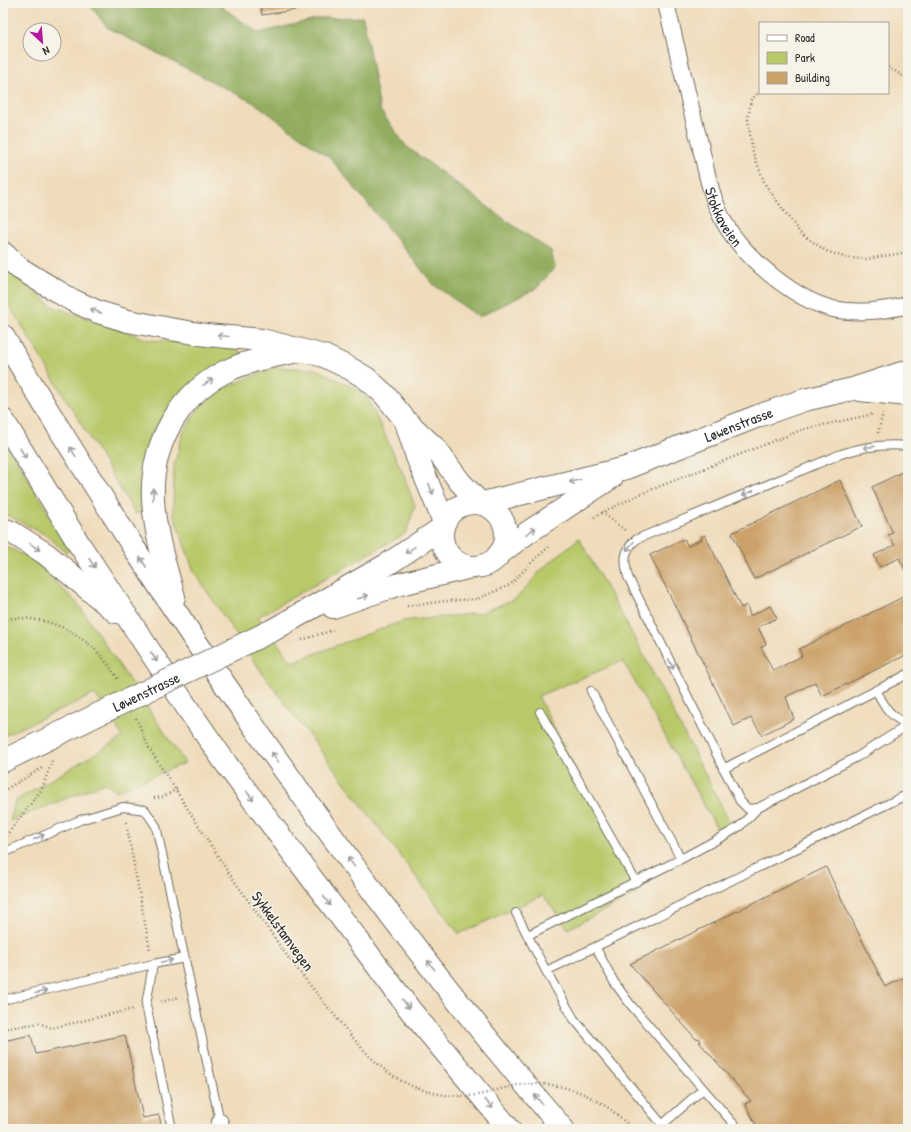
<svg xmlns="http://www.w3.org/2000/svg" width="911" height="1132" viewBox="0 0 911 1132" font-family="'Patrick Hand',sans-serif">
  <rect width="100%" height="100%" fill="#f7f3e8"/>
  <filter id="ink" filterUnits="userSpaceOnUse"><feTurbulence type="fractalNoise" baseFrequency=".025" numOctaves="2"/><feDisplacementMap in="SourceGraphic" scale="8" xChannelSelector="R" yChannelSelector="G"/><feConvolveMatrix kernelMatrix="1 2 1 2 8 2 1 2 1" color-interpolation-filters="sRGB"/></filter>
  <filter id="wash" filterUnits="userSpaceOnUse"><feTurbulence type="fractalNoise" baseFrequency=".012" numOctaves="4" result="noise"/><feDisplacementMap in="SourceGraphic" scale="16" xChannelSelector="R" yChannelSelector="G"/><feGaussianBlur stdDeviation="0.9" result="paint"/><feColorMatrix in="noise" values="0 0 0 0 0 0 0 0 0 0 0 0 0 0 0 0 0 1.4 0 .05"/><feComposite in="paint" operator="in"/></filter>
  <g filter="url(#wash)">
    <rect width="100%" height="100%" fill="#efdcbb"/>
    <!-- green -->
    <g fill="#b8c96b" stroke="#727a4b">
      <polygon points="3,266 52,306 149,340 237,346 241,355 178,395 152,433 144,468 144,509 136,515 3,295"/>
      <polygon points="274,367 316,369 365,393 402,471 415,506 406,533 258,617 292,662 403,621 480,613 517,598 542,569 579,538 641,650 734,830 719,832 623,661 538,696 638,893 568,929 543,895 459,934 262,673 194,572 173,513 174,466 183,433 199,407 223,389"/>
      <polygon points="3,438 71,549 66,552 46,535 3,513"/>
      <polygon points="3,545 32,559 78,604 185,763 117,791 105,783 10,821 15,801 123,737 95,694 3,736"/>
    </g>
    <!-- forest -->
    <polygon fill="#92ad5f" stroke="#5e6c45" points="88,3 216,3 259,33 319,18 363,17 380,110 406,146 507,221 551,251 555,267 537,288 479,317 434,285 331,159 256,104 108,28"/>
    <g id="blocks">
      <!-- building -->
      <g fill="#cca26b">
        <polygon points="260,3 301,3 302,9 262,15"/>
        <polygon points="906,470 908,475 908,576 899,558 880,567 874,555 895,545 888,535 893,533 872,487"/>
        <polygon points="840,480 862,526 754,579 732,533"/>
        <polygon points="705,535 741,608 747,605 750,616 770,606 777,618 758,627 766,644 761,647 773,671 802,656 799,649 905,596 905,598 908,597 908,654 822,696 815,682 786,697 794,719 762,735 751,718 734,726 650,555 684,539 688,546 702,539 701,537"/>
        <polygon points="826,867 885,987 908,976 908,1129 758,1129 745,1104 751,1101 699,1042 701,1042 699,1038 696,1039 630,964"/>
        <polygon points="31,1035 36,1054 125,1035 143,1118 159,1115 162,1129 3,1129 3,1041"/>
      </g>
    </g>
  </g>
  <g filter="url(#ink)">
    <use href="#blocks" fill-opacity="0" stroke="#70695d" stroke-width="1"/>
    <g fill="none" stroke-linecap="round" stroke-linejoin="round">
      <defs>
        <g id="service">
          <path d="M908,446c-23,-2 -46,1 -67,8l-204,85c-14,11 -13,22 -9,38l112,224 8,8 10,-1 99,-51 51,-32"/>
          <path d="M876,690c10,19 13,25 32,35"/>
          <polyline points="591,691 681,859"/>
          <polyline points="540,712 636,882"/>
          <polyline points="723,769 908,674"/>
          <polyline points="3,853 80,820 123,807 145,810 156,826 220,1122"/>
          <polyline points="516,913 546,971 574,1019 666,1129"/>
          <polyline points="528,935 681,859 729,833 740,826 758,808"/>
          <polyline points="596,948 614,982 630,1004 738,1129"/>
          <polyline points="153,964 146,1005 172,1129"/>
          <polyline points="546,971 902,797 908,797"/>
          <polyline points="3,1000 153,964 185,958"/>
          <polyline points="662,1125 703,1089"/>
        </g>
        <g id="minor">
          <path id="s1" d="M666,3c11,47 22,94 34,141 6,26 11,54 24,78 20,35 69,77 109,87 23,5 52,2 75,-4"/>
          <polyline points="220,1122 221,1129"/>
        </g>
        <g id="secondary">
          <polyline points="860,390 908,395"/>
          <circle cx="474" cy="535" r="32"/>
          <path id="s2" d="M483,503l143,-35 132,-52 46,-16 49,-11 55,-18"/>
          <polyline points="499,554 527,533 612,477"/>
          <polyline points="333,607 400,584 471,567"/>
          <polyline points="273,630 388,564 442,528"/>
          <polyline points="3,761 101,713"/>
        </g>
        <g id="motorway">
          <polyline points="3,253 19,268 45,284 72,300 98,312 128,321 170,329 206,335 262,340 324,356 351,369 366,378 384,394 406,421 435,448 460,482 479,502"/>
          <path d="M3,336c42,72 87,142 131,212 131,202 272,398 429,581"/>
          <polyline points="3,420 79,544 188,709 227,765 411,1011 509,1129"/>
          <polyline points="406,422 417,457 444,522"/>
          <polyline points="3,529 13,533 46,554 116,612"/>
          <path d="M174,597c-9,-31 -19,-64 -21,-97 -3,-57 28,-110 80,-132 20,-9 43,-12 65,-17"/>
        </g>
      </defs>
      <!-- service casing -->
      <use href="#service" stroke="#70695d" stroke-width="10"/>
      <!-- minor casing -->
      <use href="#minor" stroke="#70695d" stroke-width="18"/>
      <!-- secondary casing -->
      <use href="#secondary" stroke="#70695d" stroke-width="24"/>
      <!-- motorway casing -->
      <use href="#motorway" stroke="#70695d" stroke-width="24"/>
      <!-- path -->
      <g stroke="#70695d" stroke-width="2.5" stroke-dasharray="1 3" stroke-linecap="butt">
        <polyline points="888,67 908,79"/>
        <polyline points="760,91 751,100 748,120 753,153 765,184 800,233 826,251 847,258 867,259 908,252"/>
        <polyline points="878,433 883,413"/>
        <polyline points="602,512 626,531"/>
        <polyline points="594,517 638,495 804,429 874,414"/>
        <polyline points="407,606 446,601 477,599 510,585 533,561 551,545"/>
        <path d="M3,619c51,-6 91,19 116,62"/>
        <polyline points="302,640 333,630"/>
        <polyline points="136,718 149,748 226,869 290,960 330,1010"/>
        <polyline points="3,791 42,768"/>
        <polyline points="154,798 163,797 177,789"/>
        <polyline points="126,822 150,950"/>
        <polyline points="6,836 42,789 52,761"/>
        <polyline points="161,1002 179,997"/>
        <polyline points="3,1029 39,1023 52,1028 133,1009"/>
      </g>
      <!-- service -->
      <use href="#service" stroke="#fff" stroke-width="8"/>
      <!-- minor -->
      <use href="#minor" stroke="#fff" stroke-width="16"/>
      <!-- secondary -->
      <use href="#secondary" stroke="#fff" stroke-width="22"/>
      <!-- motorway -->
      <use href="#motorway" stroke="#fff" stroke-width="22"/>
      <defs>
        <g id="secondary-bridge">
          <path id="s3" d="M101,713l172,-83"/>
        </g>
      </defs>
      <!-- secondary-bridge casing -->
      <use href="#secondary-bridge" stroke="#70695d" stroke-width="24" stroke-linecap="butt"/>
      <!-- path-bridge -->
      <path stroke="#70695d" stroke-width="2.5" stroke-dasharray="1 3" stroke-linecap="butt" d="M330,1010c26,31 50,66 90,79 20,7 42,9 63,5 12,-3 23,-7 35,-9 44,-6 85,12 114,44"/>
      <!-- secondary-bridge -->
      <use href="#secondary-bridge" stroke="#fff" stroke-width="22"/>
    </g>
    <!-- one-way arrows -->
    <defs><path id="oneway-shaft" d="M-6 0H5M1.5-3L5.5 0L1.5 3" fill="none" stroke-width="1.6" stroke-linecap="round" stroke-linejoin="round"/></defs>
    <g stroke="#a0a0a0">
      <use href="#oneway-shaft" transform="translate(96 311) rotate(-159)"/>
      <use href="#oneway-shaft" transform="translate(223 336) rotate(-175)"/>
      <use href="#oneway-shaft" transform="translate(208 382) rotate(-34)"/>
      <use href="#oneway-shaft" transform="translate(869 447) rotate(174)"/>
      <use href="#oneway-shaft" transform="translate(73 452) rotate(-122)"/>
      <use href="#oneway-shaft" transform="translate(23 453) rotate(58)"/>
      <use href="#oneway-shaft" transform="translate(575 481) rotate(166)"/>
      <use href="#oneway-shaft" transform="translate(431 489) rotate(69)"/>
      <use href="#oneway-shaft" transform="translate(748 493) rotate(157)"/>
      <use href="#oneway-shaft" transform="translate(153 494) rotate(-89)"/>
      <use href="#oneway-shaft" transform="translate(531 531) rotate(-34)"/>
      <use href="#oneway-shaft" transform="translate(630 546) rotate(131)"/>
      <use href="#oneway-shaft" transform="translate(35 547) rotate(35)"/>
      <use href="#oneway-shaft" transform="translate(410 550) rotate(146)"/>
      <use href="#oneway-shaft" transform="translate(143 562) rotate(-123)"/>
      <use href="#oneway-shaft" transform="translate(92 563) rotate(57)"/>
      <use href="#oneway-shaft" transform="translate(363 597) rotate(-19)"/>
      <use href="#oneway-shaft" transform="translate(154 657) rotate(57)"/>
      <use href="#oneway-shaft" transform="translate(671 664) rotate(64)"/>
      <use href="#oneway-shaft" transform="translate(275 757) rotate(-125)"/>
      <use href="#oneway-shaft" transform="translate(250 796) rotate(54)"/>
      <use href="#oneway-shaft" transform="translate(39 837) rotate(-24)"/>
      <use href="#oneway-shaft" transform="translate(351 862) rotate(-126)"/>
      <use href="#oneway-shaft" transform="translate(327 901) rotate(53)"/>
      <use href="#oneway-shaft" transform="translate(167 961) rotate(-11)"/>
      <use href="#oneway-shaft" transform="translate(431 965) rotate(-128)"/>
      <use href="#oneway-shaft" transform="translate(41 992) rotate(-14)"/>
      <use href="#oneway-shaft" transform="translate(406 1004) rotate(52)"/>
      <use href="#oneway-shaft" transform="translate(538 1099) rotate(-129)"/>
      <use href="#oneway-shaft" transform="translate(489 1104) rotate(50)"/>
    </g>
  </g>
  <g text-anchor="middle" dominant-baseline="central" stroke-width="3.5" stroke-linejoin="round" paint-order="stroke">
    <!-- street labels -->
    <g font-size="15" fill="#2b2b2b" stroke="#f7f3e8">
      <text stroke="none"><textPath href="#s1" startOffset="222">Stokkaveien</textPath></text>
      <text stroke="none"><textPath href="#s2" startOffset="268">Løwenstrasse</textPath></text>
      <text stroke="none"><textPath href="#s3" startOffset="50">Løwenstrasse</textPath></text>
      <text transform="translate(283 931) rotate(54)">Sykkelstamvegen</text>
    </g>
  </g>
  <!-- margin -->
  <rect width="911" height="1132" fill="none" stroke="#f7f3e8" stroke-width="16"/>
  <!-- legend -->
  <rect x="759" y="22" width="130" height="72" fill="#f7f3e8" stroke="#a5a39c"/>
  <rect x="767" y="35" width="20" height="6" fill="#ffffff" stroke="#a5a39c"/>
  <text x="795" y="42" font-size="12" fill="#2b2b2b">Road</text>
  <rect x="767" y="52" width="20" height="12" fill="#b8c96b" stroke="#a5a39c"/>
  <text x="795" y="62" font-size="12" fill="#2b2b2b">Park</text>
  <rect x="767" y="72" width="20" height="12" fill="#cca26b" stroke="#a5a39c"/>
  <text x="795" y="82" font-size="12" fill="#2b2b2b">Building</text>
  <!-- north arrow -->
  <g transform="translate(42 42) rotate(154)"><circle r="19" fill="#f7f3e8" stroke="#a5a39c"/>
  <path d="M0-3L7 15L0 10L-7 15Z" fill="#b5179e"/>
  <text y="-6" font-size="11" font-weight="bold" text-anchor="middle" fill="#2b2b2b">N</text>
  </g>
</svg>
